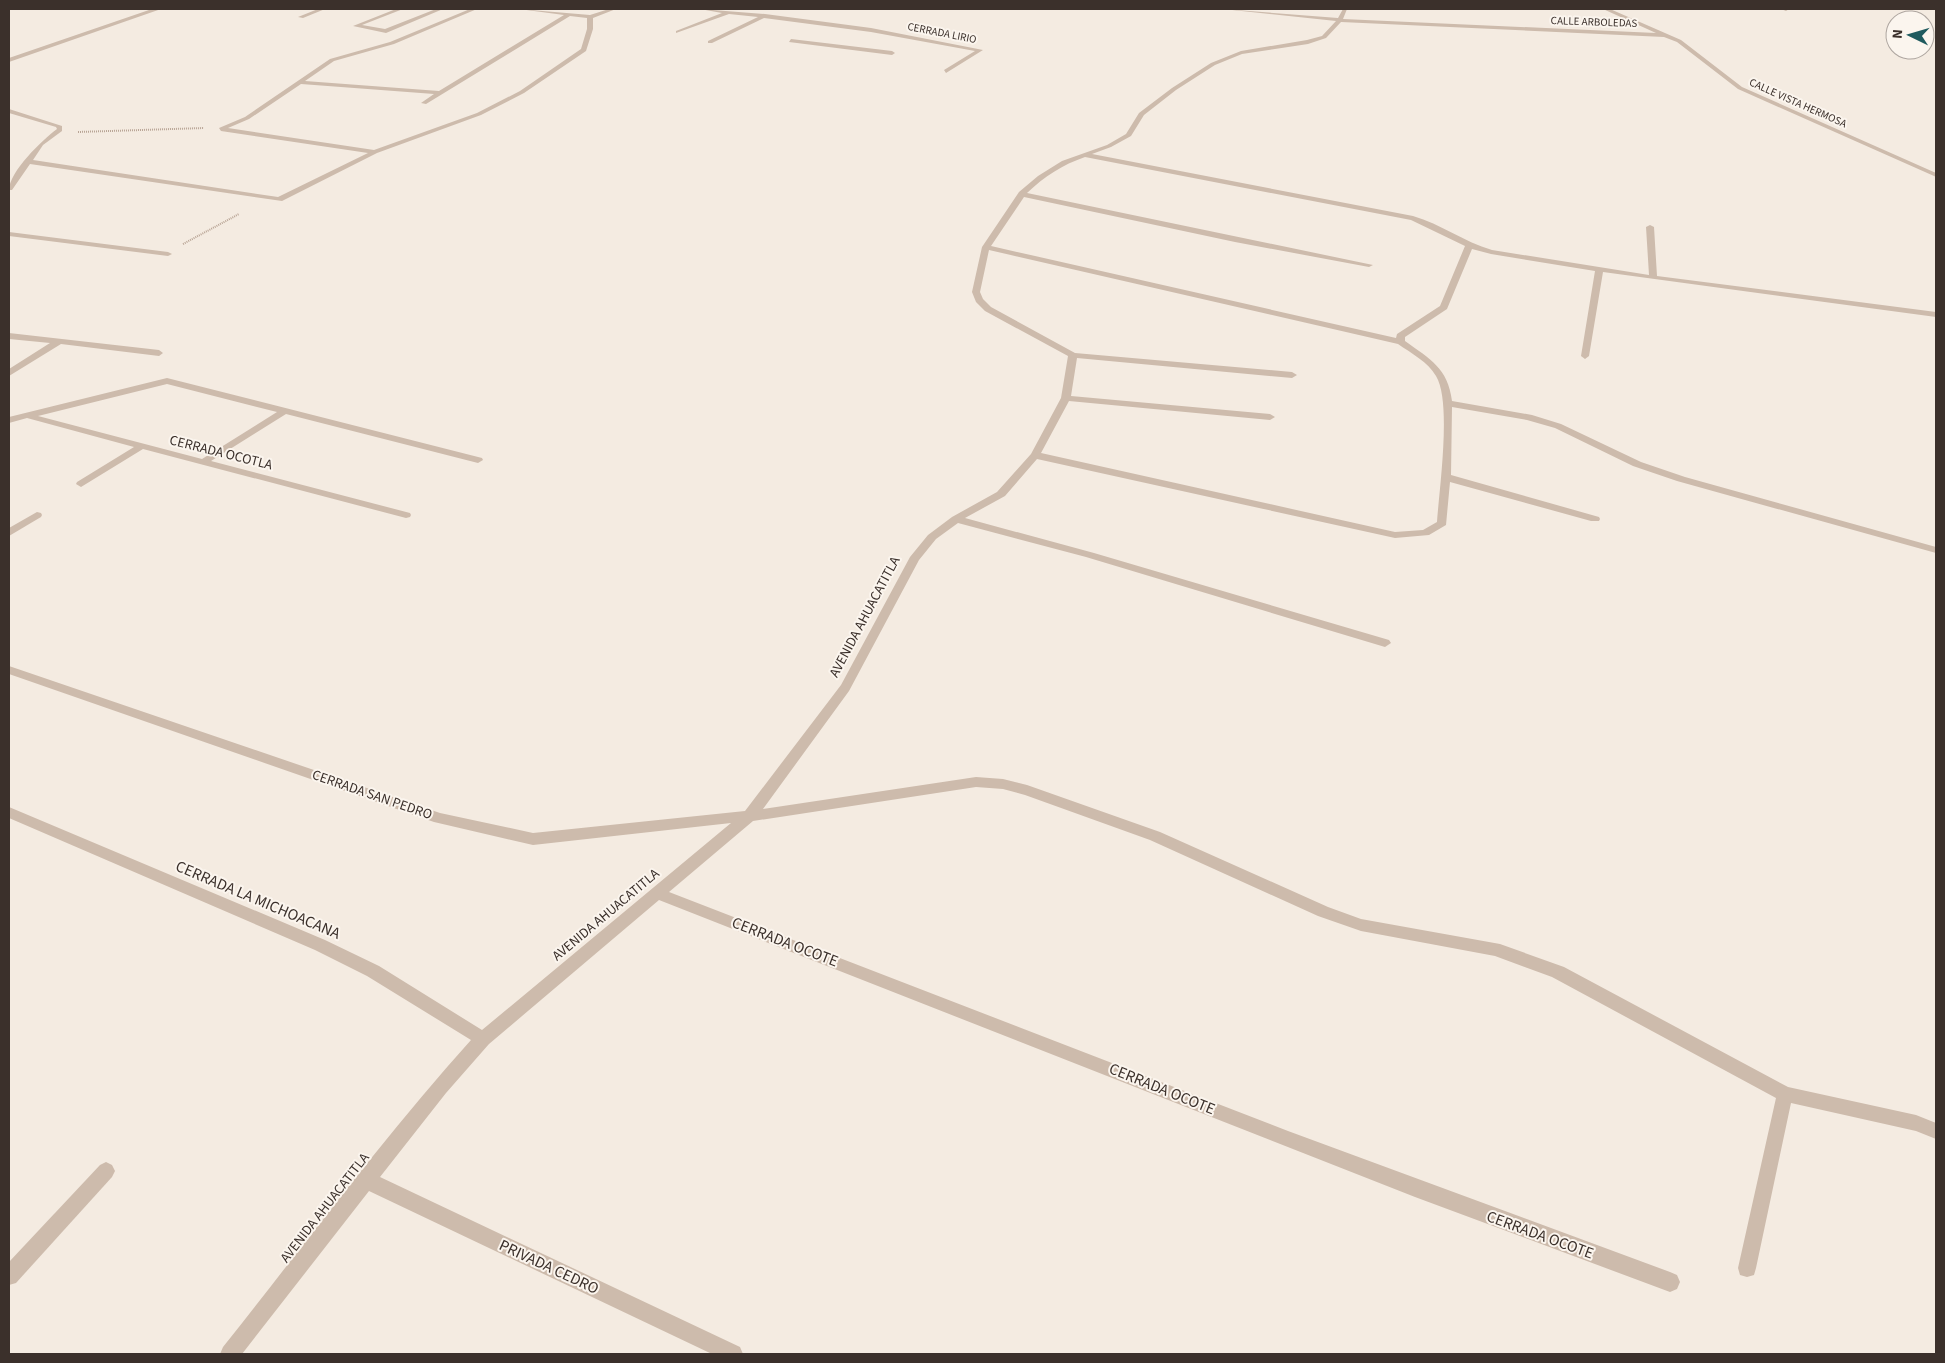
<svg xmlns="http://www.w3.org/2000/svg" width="1945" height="1363" viewBox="0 0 1945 1363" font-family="'Source Sans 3',sans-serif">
  <rect width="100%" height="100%" fill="#f4ebe1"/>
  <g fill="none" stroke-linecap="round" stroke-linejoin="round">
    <!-- path -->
    <g stroke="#b9a596" stroke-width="2" stroke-dasharray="1 1" stroke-linecap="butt">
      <polyline points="78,132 204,128"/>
      <polyline points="183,244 239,214"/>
    </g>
    <!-- minor -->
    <g fill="#cdbbac" fill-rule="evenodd">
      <polygon points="147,9 161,9 9,62 9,58 149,10"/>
      <polygon points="318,9 325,9 303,18 298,17"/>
      <polygon points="396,9 403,9 362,25 385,29 436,9 443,9 386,33 353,26"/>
      <path d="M470,9h7l-83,35 -60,17 -29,20 134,10 125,-76 -45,-6 71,6 19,-6h7l-23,9v11l-7,22 -62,42 -43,22 -104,38 -95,48 -252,-37 -18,26h-3c0,-18 33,-50 48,-61l-1,-2 -47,-14v-4l53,17v5l-19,14 -10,15 245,37 90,-44 -147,-22 -2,-3 26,-11 85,-58 60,-17zM570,16l17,2v11l-6,20 -61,42 -43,22 -103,37 -146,-22 21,-9 52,-35 133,10 -13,9 5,1z"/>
      <polygon points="700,9 765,14 871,28 983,50 946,73 944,70 975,51 871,32 764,18 712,43 708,43 708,41 758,17 729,14 676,33 676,31 722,13"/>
      <path d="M1223,9l115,9 5,-9h4l-4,10 313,14 -53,-24h7l71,31 61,47 194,86v4l-2,-1 -196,-87 -61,-47 -13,-5 -323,-15 -15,16 -18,6 -66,10 -27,11 -39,25 -32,25 -13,21 -20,11 -19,7 321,62c28,8 51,26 79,34l157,25 -3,-48 4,-2 4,2 3,49 279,36v5l-333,-45 -14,84 -4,3 -4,-3 14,-85 -104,-17 -19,-5 -25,60 -42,28v4c25,18 43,27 47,60l80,14 29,9 80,38 44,15 251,70v6l-259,-72 -44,-15 -78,-38 -28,-8 -75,-13 -1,68 148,42 1,2 -1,2h-8l-141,-39 -4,43 -17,10 -34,3 -358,-79 -32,37 -40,22 129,35 295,87 2,3 -6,4 -299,-90 -128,-34 -22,16 -17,21 -70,131 -86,118 213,-32 27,2 24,6 133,47 168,75 33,12 139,25 64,23 224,120 128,28 20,8v16l-20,-8 -125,-28 -35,165 -2,7 -7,2 -7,-2 -2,-7 38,-170 -224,-121 -57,-21 -134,-25 -43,-15 -168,-76 -125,-45 -22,-6 -27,-2 -223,34 -84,71 619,239 382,141 7,3 3,7 -3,7 -7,3 -255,-95 -756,-297 -170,144 -43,49 -66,84 360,170 3,7h-31l-343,-163 -127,163h-22l3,-7c82,-103 160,-209 248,-307l-104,-64 -52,-26 -306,-132v-11l316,133 54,26 103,64 249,-207 -198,22 -99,-23 -425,-148v-8l431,147 93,20 212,-22 96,-126 69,-128 18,-22 24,-18 45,-25 34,-38 30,-56 7,-42 -83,-45 -9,-9 -4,-10 10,-45 37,-55 19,-16 24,-15 45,-16 19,-11 13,-21 33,-25 39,-25 30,-12 66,-11 15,-4 14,-15zM1085,157l326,63 54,26 -25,60 -43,28 -1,4 -405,-92 33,-49 211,45 134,25 4,-2 -346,-72c18,-17 35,-28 58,-36zM989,250l409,94c13,9 30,18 38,32 16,26 3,114 1,146l-14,8 -28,2 -354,-79 28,-52 201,19 5,-3 -5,-3 -199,-18 6,-38 215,20 5,-3 -5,-3 -217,-19 -84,-46 -8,-8 -3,-7z"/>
      <polygon points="1781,9 1789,9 1786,11"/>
      <polygon points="791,39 892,51 895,53 892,55 789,42"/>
      <polygon points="9,232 168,252 172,254 168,256 9,236"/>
      <polygon points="9,333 159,350 163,353 159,356 61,344 9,376 9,369 50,343 9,339"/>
      <path d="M167,378l315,80 1,2 -5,3 -192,-49 -75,47 199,52 1,2 -1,2 -4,1 -263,-69 -62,38 -5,-3 1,-2 57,-35 -107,-29 -18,5v-6zM167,384l110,28 -75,47 -164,-43z"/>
      <polygon points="37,512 41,513 42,515 41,517 9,536 9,528"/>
      <polygon points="106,1162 112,1165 115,1171 112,1177 16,1283 9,1285 9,1262 100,1165"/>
    </g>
  </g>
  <g text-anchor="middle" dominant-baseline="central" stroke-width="4" stroke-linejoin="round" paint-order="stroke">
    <!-- far-street labels -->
    <g font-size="11" fill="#3b302b" stroke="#fbf5ee">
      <text transform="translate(1594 22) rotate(2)">CALLE ARBOLEDAS</text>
      <text transform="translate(942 33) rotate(11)">CERRADA LIRIO</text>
      <text transform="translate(1798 103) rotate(24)">CALLE VISTA HERMOSA</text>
    </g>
    <!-- street labels -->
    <g font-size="14" fill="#3b302b" stroke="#fbf5ee">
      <text transform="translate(221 453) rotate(14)">CERRADA OCOTLA</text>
      <text transform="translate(865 617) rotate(-62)">AVENIDA AHUACATITLA</text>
      <text transform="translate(372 795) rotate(19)">CERRADA SAN PEDRO</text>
      <text transform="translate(606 915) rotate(-40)">AVENIDA AHUACATITLA</text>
      <text transform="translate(325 1208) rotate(-52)">AVENIDA AHUACATITLA</text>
    </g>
    <!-- near-street labels -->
    <g font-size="16" fill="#3b302b" stroke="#fbf5ee">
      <text transform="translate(258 900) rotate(23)">CERRADA LA MICHOACANA</text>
      <text transform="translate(785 942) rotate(21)">CERRADA OCOTE</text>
      <text transform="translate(1162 1089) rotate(22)">CERRADA OCOTE</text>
      <text transform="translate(1540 1235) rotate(20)">CERRADA OCOTE</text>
      <text transform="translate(549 1267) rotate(25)">PRIVADA CEDRO</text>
    </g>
  </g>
  <!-- border -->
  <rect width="1945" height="1363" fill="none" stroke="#3b302b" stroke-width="20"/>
  <!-- north arrow -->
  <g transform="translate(1910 35) rotate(275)"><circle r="24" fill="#fbf5ee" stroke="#aea6a0"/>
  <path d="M0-4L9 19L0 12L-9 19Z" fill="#1f5a5e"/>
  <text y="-8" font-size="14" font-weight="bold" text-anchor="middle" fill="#3b302b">N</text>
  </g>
</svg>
